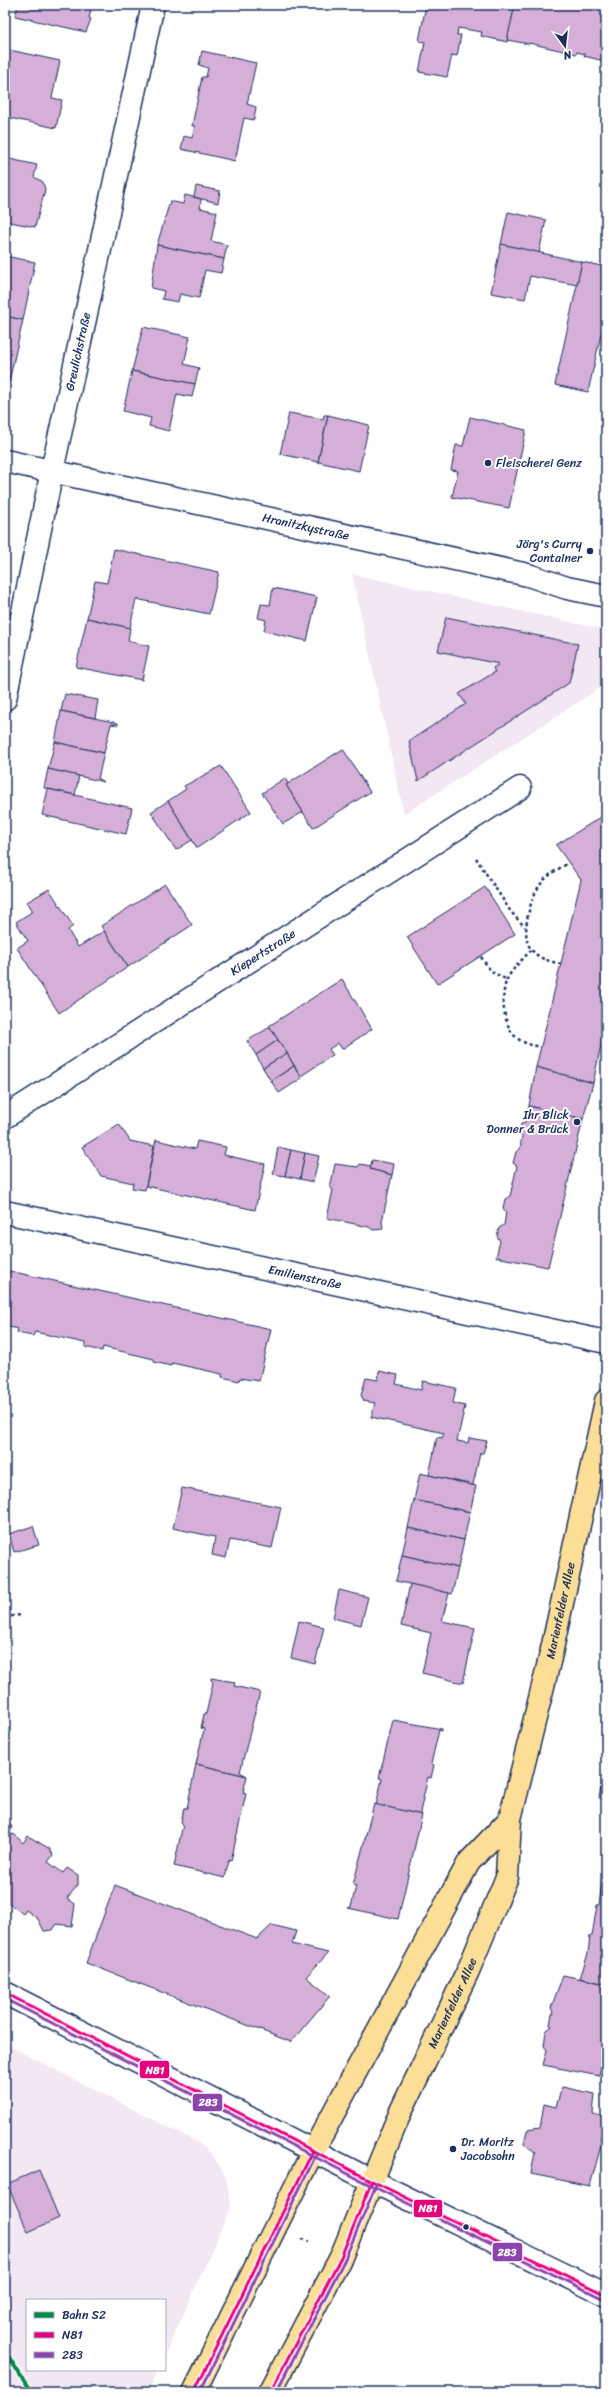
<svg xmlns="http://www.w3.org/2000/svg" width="611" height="2397" viewBox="0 0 611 2397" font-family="Sriracha,sans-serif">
  <rect width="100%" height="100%" fill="#fff"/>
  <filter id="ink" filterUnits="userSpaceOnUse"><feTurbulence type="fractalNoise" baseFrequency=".025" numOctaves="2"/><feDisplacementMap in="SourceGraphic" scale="8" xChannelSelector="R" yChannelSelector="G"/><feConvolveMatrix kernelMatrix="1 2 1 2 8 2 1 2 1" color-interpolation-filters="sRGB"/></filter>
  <g filter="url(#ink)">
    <!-- built -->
    <g fill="#f2e7f3">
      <polygon points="352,574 606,630 606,684 404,814"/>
      <polygon points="5,2044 197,2142 210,2152 226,2177 231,2207 165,2355 165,2300 27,2300 27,2370 158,2370 148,2392 5,2392"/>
    </g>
    <!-- building -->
    <g fill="#d5afd7" stroke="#1b2f5e">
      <polygon points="18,5 92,5 89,18 91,19 86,32 15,16"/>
      <polygon points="426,5 515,5 507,42 481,36 482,32 458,28 457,35 461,35 457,56 452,55 447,77 419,72 425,42 419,41"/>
      <polygon points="515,5 606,5 604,61 584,56 585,54 577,52 576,54 529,43 529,44 507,40"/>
      <polygon points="5,49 60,61 52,98 62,100 56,128 5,117"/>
      <polygon points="202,51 256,63 247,104 256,107 254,120 244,118 235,161 181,149 184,136 192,138 195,126 192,126 202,77 206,77 208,68 199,65"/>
      <polygon points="5,158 37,165 34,177 43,182 45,190 35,227 5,221"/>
      <polygon points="196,186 220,191 218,203 194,197"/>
      <polygon points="185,195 201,199 200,208 217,212 211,241 227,245 224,259 157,245 170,201 183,204"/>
      <polygon points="508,212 546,220 539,253 501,244"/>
      <polygon points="501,244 582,262 577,285 530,276 525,299 491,293"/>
      <polygon points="157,245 224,259 221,273 205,270 199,298 180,294 178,302 162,299 164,291 151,288"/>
      <polygon points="5,256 35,262 23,320 5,316"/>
      <polygon points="582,262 606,267 606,312 588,392 555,385"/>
      <polygon points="5,316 23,320 5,399"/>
      <polygon points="143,327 190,337 184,364 199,368 195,384 132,371"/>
      <polygon points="132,371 195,384 192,397 177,394 169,431 149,426 151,418 123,411"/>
      <polygon points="289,413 323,419 324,415 328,415 318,462 280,454"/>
      <polygon points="328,415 369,425 359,471 318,462"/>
      <polygon points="470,417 526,430 509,508 452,497 458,471 451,470 456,445 463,446"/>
      <polygon points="114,549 219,572 209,614 136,599 130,628 87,618 95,581 107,583"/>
      <polygon points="273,588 317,597 307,641 264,631 266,620 258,618 261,604 270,605"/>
      <polygon points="446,617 578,644 569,683 418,781 409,741 466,704 459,694 495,672 493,668 499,664 438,651"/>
      <polygon points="87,618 130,628 128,641 149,646 142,680 76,667"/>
      <polygon points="65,694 98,700 95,718 61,711"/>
      <polygon points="61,711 118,723 118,725 111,724 104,753 55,742"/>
      <polygon points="55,742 104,753 98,779 104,782 48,769"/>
      <polygon points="343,749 370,792 313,828 286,785"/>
      <polygon points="221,766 251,812 197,848 168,801 186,789 184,786"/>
      <polygon points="48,769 79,776 75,795 44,788"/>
      <polygon points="285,778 288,784 286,785 303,812 283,824 262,793"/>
      <polygon points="48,789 132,808 126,834 42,815"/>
      <polygon points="168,801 192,840 176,850 151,812"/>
      <polygon points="606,814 606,1021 593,1083 536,1067 581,880 556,845"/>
      <polygon points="165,884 192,925 128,967 101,926"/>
      <polygon points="485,887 515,934 437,984 407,937"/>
      <polygon points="49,889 73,926 68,930 78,947 104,931 128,967 59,1013 17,948 28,941 16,922 33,911 27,902"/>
      <polygon points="342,979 372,1029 342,1049 338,1043 329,1049 333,1055 301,1076 269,1026"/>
      <polygon points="270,1027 278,1040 256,1055 247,1041"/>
      <polygon points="278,1040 287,1053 263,1068 256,1055"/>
      <polygon points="287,1053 294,1066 271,1081 263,1068"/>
      <polygon points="294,1066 302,1078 279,1093 271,1081"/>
      <polygon points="536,1067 593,1083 583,1119 529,1106"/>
      <polygon points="529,1106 583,1119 548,1267 496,1257 500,1241 497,1236 499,1228 504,1225 506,1212 503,1208 505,1199 510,1196 517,1166 513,1163 516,1152 520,1149 522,1136 519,1133 521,1124 525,1122"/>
      <polygon points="119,1124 130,1141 154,1146 145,1190 132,1188 133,1183 101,1176 82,1147"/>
      <polygon points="156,1140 195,1149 197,1141 226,1147 224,1155 265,1164 255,1210 146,1186"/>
      <polygon points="278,1147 291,1150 285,1176 273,1174"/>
      <polygon points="291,1150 305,1153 300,1179 285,1176"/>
      <polygon points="305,1153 319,1156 313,1182 300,1179"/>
      <polygon points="372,1160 394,1164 392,1175 370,1169"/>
      <polygon points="335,1164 358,1167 360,1164 371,1166 370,1169 392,1175 382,1221 383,1229 373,1230 369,1227 327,1218 333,1190 330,1188"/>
      <polygon points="5,1270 271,1329 259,1381 240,1378 239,1381 222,1377 222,1374 172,1363 171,1366 154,1362 154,1359 103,1347 102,1351 85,1347 85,1343 35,1332 33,1336 17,1333 18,1329 5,1326"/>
      <polygon points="379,1371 398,1375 396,1384 421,1390 423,1381 456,1388 453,1403 465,1406 457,1441 468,1443 469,1438 487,1441 483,1453 480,1453 473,1485 429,1475 437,1437 442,1438 444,1433 371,1417 375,1403 364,1401 361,1395 366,1378 378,1380"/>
      <polygon points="420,1473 476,1486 470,1512 414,1500"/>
      <polygon points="182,1488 281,1507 272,1548 230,1540 226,1558 212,1555 215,1537 173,1528"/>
      <polygon points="414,1500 470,1512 464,1540 408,1528"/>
      <polygon points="33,1526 39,1545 14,1552 9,1534"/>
      <polygon points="408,1528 464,1540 458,1568 402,1555"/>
      <polygon points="402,1555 458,1568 452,1594 396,1581"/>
      <polygon points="410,1584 449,1593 442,1621 475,1628 463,1683 422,1673 431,1633 401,1626"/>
      <polygon points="339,1590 368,1597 361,1625 333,1618"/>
      <polygon points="299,1621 324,1627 315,1664 291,1658"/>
      <polygon points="211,1678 235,1682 234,1686 260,1692 240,1772 247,1776 196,1764 204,1729 201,1728 204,1714 206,1714 213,1682 211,1680"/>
      <polygon points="393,1720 442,1729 442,1731 439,1730 431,1764 434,1765 431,1778 428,1777 420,1812 422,1815 376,1805 382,1779 379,1778"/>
      <polygon points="196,1764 247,1776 243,1793 246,1794 231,1861 229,1860 225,1878 174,1866 183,1824 181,1822 184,1808 187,1808"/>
      <polygon points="604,1769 606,1769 606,1799 599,1798"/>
      <polygon points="374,1804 422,1815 398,1919 348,1908 351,1907 356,1886 353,1885"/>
      <polygon points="5,1817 12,1827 10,1832 12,1835 5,1840"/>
      <polygon points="14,1834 23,1843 28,1836 50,1849 53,1855 48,1862 63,1873 67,1868 78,1875 78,1885 67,1898 75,1904 72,1926 57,1924 53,1930 44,1931 38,1919 26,1910 23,1914 5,1900 5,1840"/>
      <polygon points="602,1880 606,1881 606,1984 580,1978 588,1954 590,1936 592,1936 597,1905 599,1905"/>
      <polygon points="115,1885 257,1939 272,1925 296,1931 292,1944 328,1953 306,1977 330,1996 291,2042 86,1963"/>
      <polygon points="563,1975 606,1984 606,2044 599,2076 543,2065 547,2050 544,2046 546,2031 552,2026 550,2025 552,2014 554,2014 551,2008"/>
      <polygon points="562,2087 595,2094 593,2114 605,2117 600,2141 602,2142 590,2186 531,2174 535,2152 524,2144 527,2130 540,2128 544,2104 556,2107"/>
      <polygon points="39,2170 59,2218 28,2232 7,2184"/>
    </g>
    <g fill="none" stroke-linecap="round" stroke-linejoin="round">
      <defs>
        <g id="minor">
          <path id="s1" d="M5,461l523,114 39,13 39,8"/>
          <path id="s2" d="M5,699l47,-228 101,-466"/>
          <path id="s3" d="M5,1117l515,-329"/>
          <path id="s4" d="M5,1212l601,130"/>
          <polyline points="5,1993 372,2181 606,2295"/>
        </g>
        <g id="major">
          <polyline points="194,2392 313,2151 469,1862 510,1819"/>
          <path id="s5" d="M270,2392l71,-135 59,-144 68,-142 39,-94 3,-58 41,-165 55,-253"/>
        </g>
      </defs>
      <!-- minor casing -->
      <use href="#minor" stroke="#1b2f5e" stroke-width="25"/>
      <!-- major casing -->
      <use href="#major" stroke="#1b2f5e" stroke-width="25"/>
      <!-- path -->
      <g stroke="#1b2f5e" stroke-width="2.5" stroke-dasharray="3 3" stroke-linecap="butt">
        <polyline points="476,858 511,912 525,927"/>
        <path d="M531,950c-8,9 -19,19 -24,29 -7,16 -4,48 10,59 7,6 15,7 24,9"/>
        <polyline points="481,957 491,971 507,980"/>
        <path d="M561,964c-11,-3 -23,-5 -30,-15 -11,-13 -1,-51 9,-64 7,-10 18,-16 29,-22"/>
        <polyline points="5,1617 21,1615"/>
        <polyline points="302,2239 309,2242"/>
      </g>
      <!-- minor -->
      <use href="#minor" stroke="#fff" stroke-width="22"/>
      <!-- major -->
      <use href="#major" stroke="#fdde96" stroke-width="22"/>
      <defs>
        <g id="bus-1">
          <polyline points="5,1993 372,2181 606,2295"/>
          <polyline points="194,2392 313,2151"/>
          <polyline points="270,2392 341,2257 372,2181"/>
        </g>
        <g id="bus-2">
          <polyline points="5,1999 370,2185 604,2299"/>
          <polyline points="200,2392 317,2153"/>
          <polyline points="276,2392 345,2259 377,2183"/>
        </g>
      </defs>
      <!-- bus-1 casing -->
      <use href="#bus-1" stroke="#fff" stroke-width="6"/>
      <!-- bus-2 casing -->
      <use href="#bus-2" stroke="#fff" stroke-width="6"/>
      <!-- bus-1 -->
      <use href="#bus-1" stroke="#e5007d" stroke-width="3"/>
      <!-- bus-2 -->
      <use href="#bus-2" stroke="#8e44ad" stroke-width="3"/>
      <defs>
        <polyline id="rail-1" points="5,2351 31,2392"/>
      </defs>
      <!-- rail-1 casing -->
      <use href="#rail-1" stroke="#fff" stroke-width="7"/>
      <!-- rail-1 -->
      <use href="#rail-1" stroke="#018a47" stroke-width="4"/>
    </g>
  </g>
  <!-- markers -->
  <g fill="#1b2f5e" stroke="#fff" stroke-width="1.5">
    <circle cx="488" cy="463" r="4"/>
    <circle cx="590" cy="551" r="4"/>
    <circle cx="577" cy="1122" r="4"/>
    <circle cx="453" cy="2149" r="4"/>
    <circle cx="466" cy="2227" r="3.5"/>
  </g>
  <g text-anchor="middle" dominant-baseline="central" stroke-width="4" stroke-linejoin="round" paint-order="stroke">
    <!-- street labels -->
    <g font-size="12" fill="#1b2f5e" stroke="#fff">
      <text stroke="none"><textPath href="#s2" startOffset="355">Greulichstraße</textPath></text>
      <text stroke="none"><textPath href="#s1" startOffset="308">Hranitzkystraße</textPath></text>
      <text stroke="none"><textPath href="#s3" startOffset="306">Kiepertstraße</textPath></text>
      <text stroke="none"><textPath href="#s4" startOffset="307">Emilienstraße</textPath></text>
      <text stroke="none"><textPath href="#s5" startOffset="840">Marienfelder Allee</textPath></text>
      <text stroke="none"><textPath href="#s5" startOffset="430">Marienfelder Allee</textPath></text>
    </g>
    <!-- poi labels -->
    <g font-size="12" fill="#1b2f5e" stroke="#fff" text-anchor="start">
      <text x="496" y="463">Fleischerei Genz</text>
      <text x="582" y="544" text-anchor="end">Jörg's Curry<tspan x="582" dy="14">Container</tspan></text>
      <text x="569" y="1115" text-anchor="end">Ihr Blick<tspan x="569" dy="14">Donner &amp; Brück</tspan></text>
      <text x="461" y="2142">Dr. Moritz<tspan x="461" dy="14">Jacobsohn</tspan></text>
    </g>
  </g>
  <g stroke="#fff" stroke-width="1.5">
    <rect x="139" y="2060" width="31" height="19" rx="4" fill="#e5007d"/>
    <rect x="192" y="2093" width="31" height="19" rx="4" fill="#8e44ad"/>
    <rect x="413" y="2199" width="30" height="19" rx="4" fill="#e5007d"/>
    <rect x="492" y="2242" width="31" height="20" rx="4" fill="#8e44ad"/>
  </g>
  <g font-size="11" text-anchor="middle" font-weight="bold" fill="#fff">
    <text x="155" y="2074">N81</text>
    <text x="208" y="2106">283</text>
    <text x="428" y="2212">N81</text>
    <text x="507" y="2256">283</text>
  </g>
  <!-- margin -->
  <rect width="611" height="2397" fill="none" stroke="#fff" stroke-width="20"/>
  <rect x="10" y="10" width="591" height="2377" fill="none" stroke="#1b2f5e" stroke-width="1.5" filter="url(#ink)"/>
  <!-- legend -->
  <rect x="26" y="2299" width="140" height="72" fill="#ffffff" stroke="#a4acbf"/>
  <rect x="34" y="2312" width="20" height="6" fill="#018a47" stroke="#a4acbf"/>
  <text x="62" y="2319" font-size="12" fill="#1b2f5e">Bahn S2</text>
  <rect x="34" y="2332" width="20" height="6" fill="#e5007d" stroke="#a4acbf"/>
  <text x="62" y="2339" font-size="12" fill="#1b2f5e">N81</text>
  <rect x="34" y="2352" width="20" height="6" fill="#8e44ad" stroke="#a4acbf"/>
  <text x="62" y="2359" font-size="12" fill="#1b2f5e">283</text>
  <!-- north arrow -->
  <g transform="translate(565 46) rotate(165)" stroke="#ffffff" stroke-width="3" paint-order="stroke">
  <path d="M0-3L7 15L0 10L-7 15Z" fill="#1b2f5e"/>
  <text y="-6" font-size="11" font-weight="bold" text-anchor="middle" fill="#1b2f5e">N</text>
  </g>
</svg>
